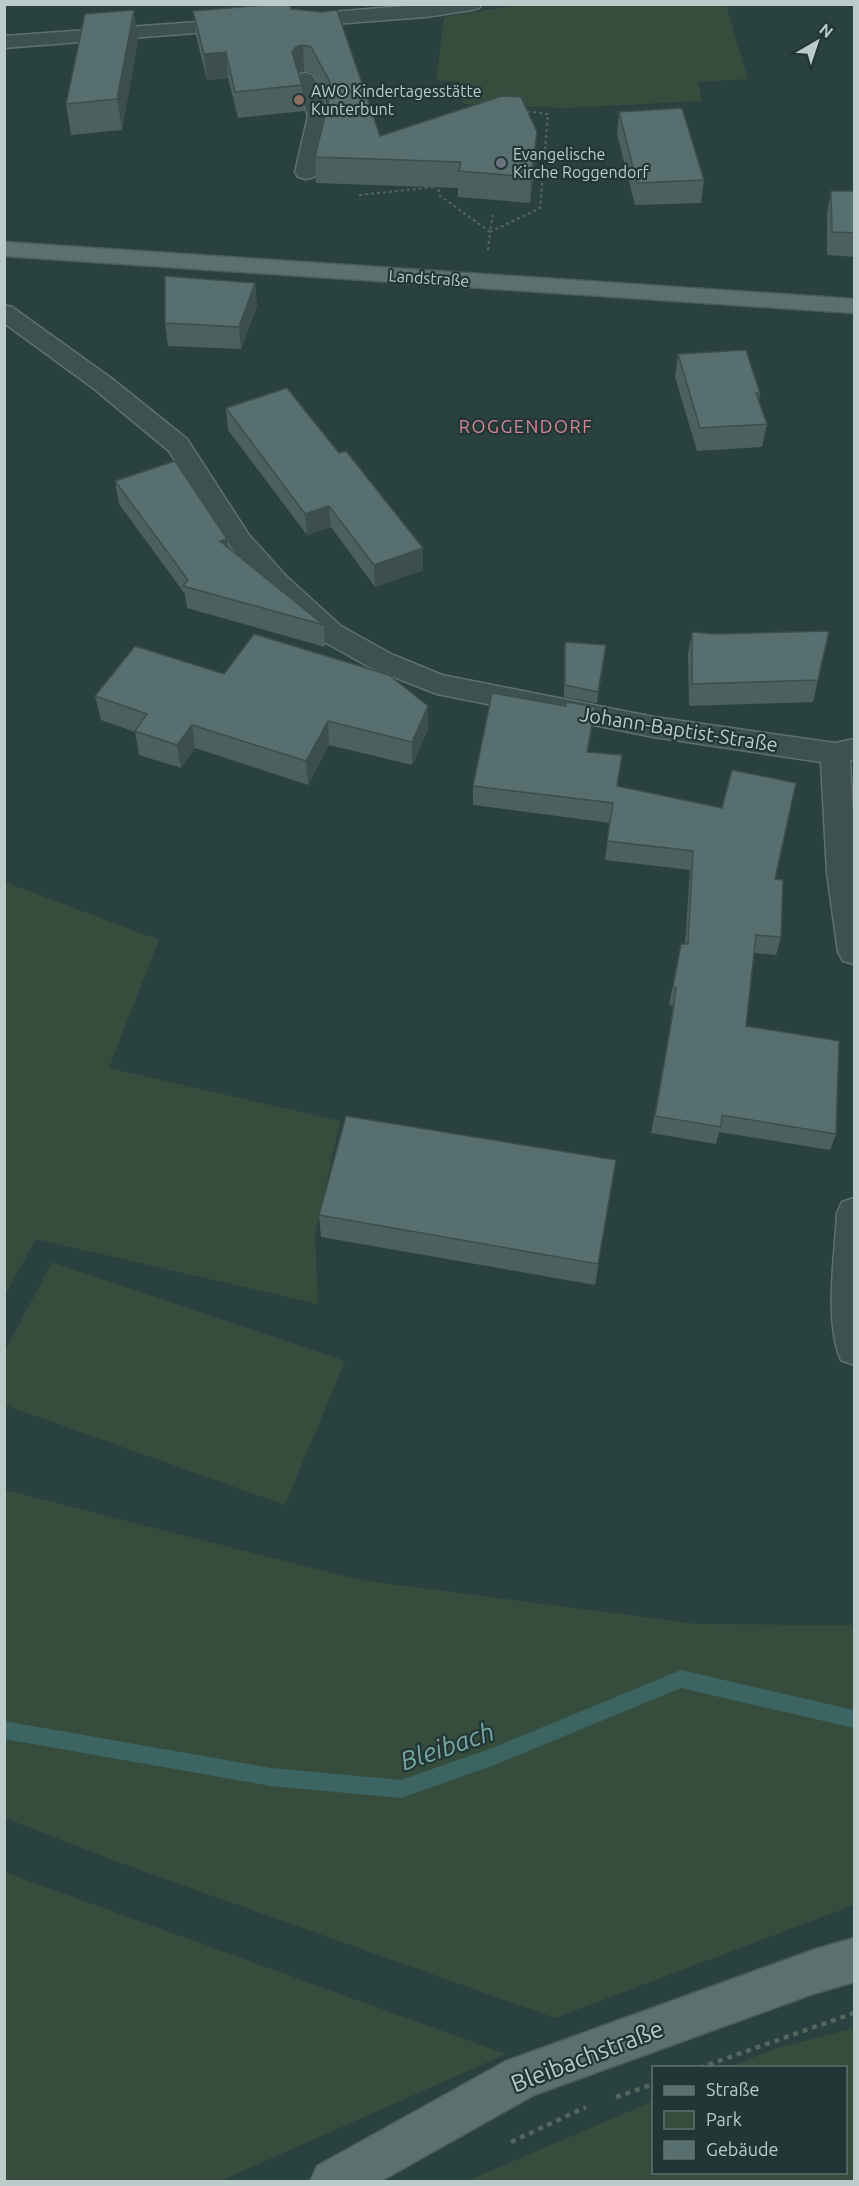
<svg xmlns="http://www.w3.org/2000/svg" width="859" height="2186" viewBox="0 0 859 2186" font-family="Ubuntu,sans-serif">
  <rect width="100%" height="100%" fill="#29413f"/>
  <!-- green -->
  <g fill="#364d3d">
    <polygon points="524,4 726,5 748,79 698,82 702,101 564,108 463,104 460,82 436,80 444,17"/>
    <polygon points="5,882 159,940 109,1068 340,1121 315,1235 318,1304 36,1239 5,1295"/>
    <polygon points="52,1262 345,1361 285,1505 5,1405 5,1351"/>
    <polygon points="5,1490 360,1580 697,1624 854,1625 854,1905 555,2018 123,1864 5,1818"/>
    <polygon points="4,1872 506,2054 220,2181 5,2181"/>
    <polygon points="854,2028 854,2181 467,2181 653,2101 654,2172 846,2172 846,2068 730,2067 774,2049"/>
  </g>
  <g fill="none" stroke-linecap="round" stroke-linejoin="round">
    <!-- stream -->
    <polygon fill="#3c6462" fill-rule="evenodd" points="681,1670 854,1710 854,1728 681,1688 492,1766 401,1798 271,1786 4,1739 4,1721 271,1768 401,1780 492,1748"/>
    <defs>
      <g id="minor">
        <polygon points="430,4 482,4 479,8 472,10 426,17 294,27 287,25 284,21 287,17 294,15"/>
        <polygon points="239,19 246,21 249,25 246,29 4,48 4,36"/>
        <polygon points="305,73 312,75 315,79 330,116 317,172 314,177 306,179 298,177 295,172 308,116 295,79 298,75"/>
        <polygon points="4,305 12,307 111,378 187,439 249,535 286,576 341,626 391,654 442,675 654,717 835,743 854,739 854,759 850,761 854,832 854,964 843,961 838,952 827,873 821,762 654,737 437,694 371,668 321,640 268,588 231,547 169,451 93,388 4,323"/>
        <path d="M854,1198v167l-13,-5c-17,-38 -6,-105 -4,-147l5,-11z"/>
      </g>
      <g id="major">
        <polygon points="4,242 854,299 854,313 4,256"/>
        <polygon points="854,1938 854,1982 813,1994 534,2095 379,2182 310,2182 317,2166 506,2061 813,1950"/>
      </g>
    </defs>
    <!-- minor casing -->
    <use href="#minor" stroke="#5e7170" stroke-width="3"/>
    <!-- major casing -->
    <use href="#major" stroke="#4a5d5c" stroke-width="3"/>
    <!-- path-far1 -->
    <g stroke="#52685d" stroke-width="2" stroke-dasharray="3 3" stroke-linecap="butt">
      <polyline points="438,183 439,195 490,232 493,215"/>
      <polyline points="359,195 436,187"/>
      <polyline points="488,250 490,232 540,208 548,114 522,111"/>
    </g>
    <!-- path -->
    <g stroke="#52685d" stroke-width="4.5" stroke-dasharray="5 5" stroke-linecap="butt">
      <polyline points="699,2068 854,2013"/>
      <polyline points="616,2097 654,2084"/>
      <polyline points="511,2142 586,2107"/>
    </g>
    <!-- minor -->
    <use href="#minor" fill="#3d5150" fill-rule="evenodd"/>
    <!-- major -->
    <use href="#major" fill="#5b716f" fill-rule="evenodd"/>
  </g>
  <!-- wall -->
  <g fill="#4b605f">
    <polygon points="291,9 380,136 535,158 530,203 458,197 458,188 316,183 315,157 328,102 313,73 304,71 298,73 302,85 304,111 238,118 228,78 207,80 196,36 193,11"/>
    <polygon points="138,40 122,130 71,135 66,104"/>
    <polygon points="619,112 704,180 701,203 635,205 617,134"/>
    <polygon points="831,191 855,191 855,257 827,255 827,214"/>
    <polygon points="255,283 257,306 241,349 168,346 165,323"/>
    <polygon points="678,354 760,393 759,400 767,424 762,447 697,451 675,377"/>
    <polygon points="226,408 423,570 375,587 331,527 307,535 228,430"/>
    <polygon points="115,481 227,539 228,548 324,625 325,647 187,608 185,594 119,504"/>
    <polygon points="692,632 818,680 813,702 689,706 688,654"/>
    <polygon points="565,642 606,645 597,703 564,697 564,654"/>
    <polygon points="224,674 428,706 428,730 412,765 329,745 308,785 195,748 181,768 139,755 135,732 101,720 95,696"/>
    <polygon points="595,707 588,752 617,787 775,879 781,937 776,955 754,953 746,1026 836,1134 830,1150 719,1132 716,1144 651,1133 669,1035 673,1006 669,1005 677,962 685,944 690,870 605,860 610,823 473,805 473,786"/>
    <polygon points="616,1160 595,1285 321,1237 319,1215"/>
  </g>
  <!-- shaded-wall -->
  <g fill="#3d4e4e">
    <polygon points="134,10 138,40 122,130 117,99"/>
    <polygon points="303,45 304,71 297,73 292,52 296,47"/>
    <polygon points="226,52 228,78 207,80 204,54"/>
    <polygon points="537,132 535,158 530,203 531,177"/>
    <polygon points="255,283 257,306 241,349 239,327"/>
    <polygon points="329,506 331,527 307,535 305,514"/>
    <polygon points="227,539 229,561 220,541"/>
    <polygon points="423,548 423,570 375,587 374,565"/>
    <polygon points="606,645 605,656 597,703 598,692"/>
    <polygon points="428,706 428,730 412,765 412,742"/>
    <polygon points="595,707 593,727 585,771 587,752"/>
    <polygon points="328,721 329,745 308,785 306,761"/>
    <polygon points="192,725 195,748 181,768 177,745"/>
  </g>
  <!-- building -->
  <g fill="#57706f" stroke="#3d4e4e" stroke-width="1.5">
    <polygon points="277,4 290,4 291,9 322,12 337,10 380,136 502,96 521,97 537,132 531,177 459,171 461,162 315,157 331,91 330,82 311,47 303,45 296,47 292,52 302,85 235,92 226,52 204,54 193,11"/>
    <polygon points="134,10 117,99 66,104 85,14"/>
    <polygon points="682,108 704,180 637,183 619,112"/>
    <polygon points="831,191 855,191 855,233 832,232"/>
    <polygon points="165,276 255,283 239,327 165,323"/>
    <polygon points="746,350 760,393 756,393 767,424 700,428 678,354"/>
    <polygon points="287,388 339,453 346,451 423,548 374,565 329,506 305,514 226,408"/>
    <polygon points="175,461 227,539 220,541 324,625 183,586 188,580 115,481"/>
    <polygon points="829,631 818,680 692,684 692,632 715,634"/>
    <polygon points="254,634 389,675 428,706 412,742 328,721 306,761 192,725 177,745 135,731 147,714 95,696 135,646 224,674"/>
    <polygon points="565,642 606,645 598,692 565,685"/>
    <polygon points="492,693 566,706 566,702 595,707 587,752 622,755 617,786 722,808 732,770 796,783 775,879 783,880 781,937 756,935 746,1026 839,1041 836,1134 722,1115 721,1127 655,1116 672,1018 676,988 673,987 681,944 688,944 693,851 607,841 613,803 473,786"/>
    <polygon points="346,1116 616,1160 598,1264 319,1215"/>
  </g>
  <!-- markers -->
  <circle fill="#8d6e63" stroke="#223635" stroke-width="2" cx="299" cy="100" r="6"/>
  <circle fill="#6b7280" stroke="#223635" stroke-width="2" cx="501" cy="163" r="6"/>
  <g text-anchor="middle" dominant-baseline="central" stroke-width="4.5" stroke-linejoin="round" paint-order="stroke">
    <!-- far-poi labels -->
    <g font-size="16" fill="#bacbca" stroke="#223635" text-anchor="start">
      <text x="311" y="91">AWO Kindertagesstätte<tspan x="311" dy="18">Kunterbunt</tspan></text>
      <text x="513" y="154">Evangelische<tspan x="513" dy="18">Kirche Roggendorf</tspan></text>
    </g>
    <!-- far-street labels -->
    <g font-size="16" fill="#bacbca" stroke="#223635">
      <text transform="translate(429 278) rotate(4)">Landstraße</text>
    </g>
    <!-- far-quarter labels -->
    <g font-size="18" letter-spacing="1.5" fill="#d58796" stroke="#223635">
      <text x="526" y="426">ROGGENDORF</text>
    </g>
    <!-- street labels -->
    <g font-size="20" fill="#bacbca" stroke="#223635">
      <text transform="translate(679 729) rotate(9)">Johann-Baptist-Straße</text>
    </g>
    <!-- near-street labels -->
    <g font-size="24" fill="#bacbca" stroke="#223635">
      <text transform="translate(587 2056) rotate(-21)">Bleibachstraße</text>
    </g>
    <!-- near-water labels -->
    <g font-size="26" font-style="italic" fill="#76a7a3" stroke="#223635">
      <text transform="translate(447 1746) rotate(-19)">Bleibach</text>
    </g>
  </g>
  <!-- border -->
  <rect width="859" height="2186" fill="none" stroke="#bacbca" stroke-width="12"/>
  <!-- legend -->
  <rect x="652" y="2066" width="195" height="108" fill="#223635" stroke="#5f7271" stroke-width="1.5"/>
  <rect x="664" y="2086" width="30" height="9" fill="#5b716f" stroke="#5f7271" stroke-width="1.5"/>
  <text x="706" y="2096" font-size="18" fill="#bacbca">Straße</text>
  <rect x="664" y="2111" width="30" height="18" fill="#364d3d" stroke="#5f7271" stroke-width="1.5"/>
  <text x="706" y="2126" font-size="18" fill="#bacbca">Park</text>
  <rect x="664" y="2141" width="30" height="18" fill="#57706f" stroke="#5f7271" stroke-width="1.5"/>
  <text x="706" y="2156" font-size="18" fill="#bacbca">Gebäude</text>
  <!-- north arrow -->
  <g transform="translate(817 42) rotate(39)" stroke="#223635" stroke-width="4.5" paint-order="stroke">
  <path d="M0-4.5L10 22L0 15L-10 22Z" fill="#bacbca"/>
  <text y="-9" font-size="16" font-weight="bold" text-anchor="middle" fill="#bacbca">N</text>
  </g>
</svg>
